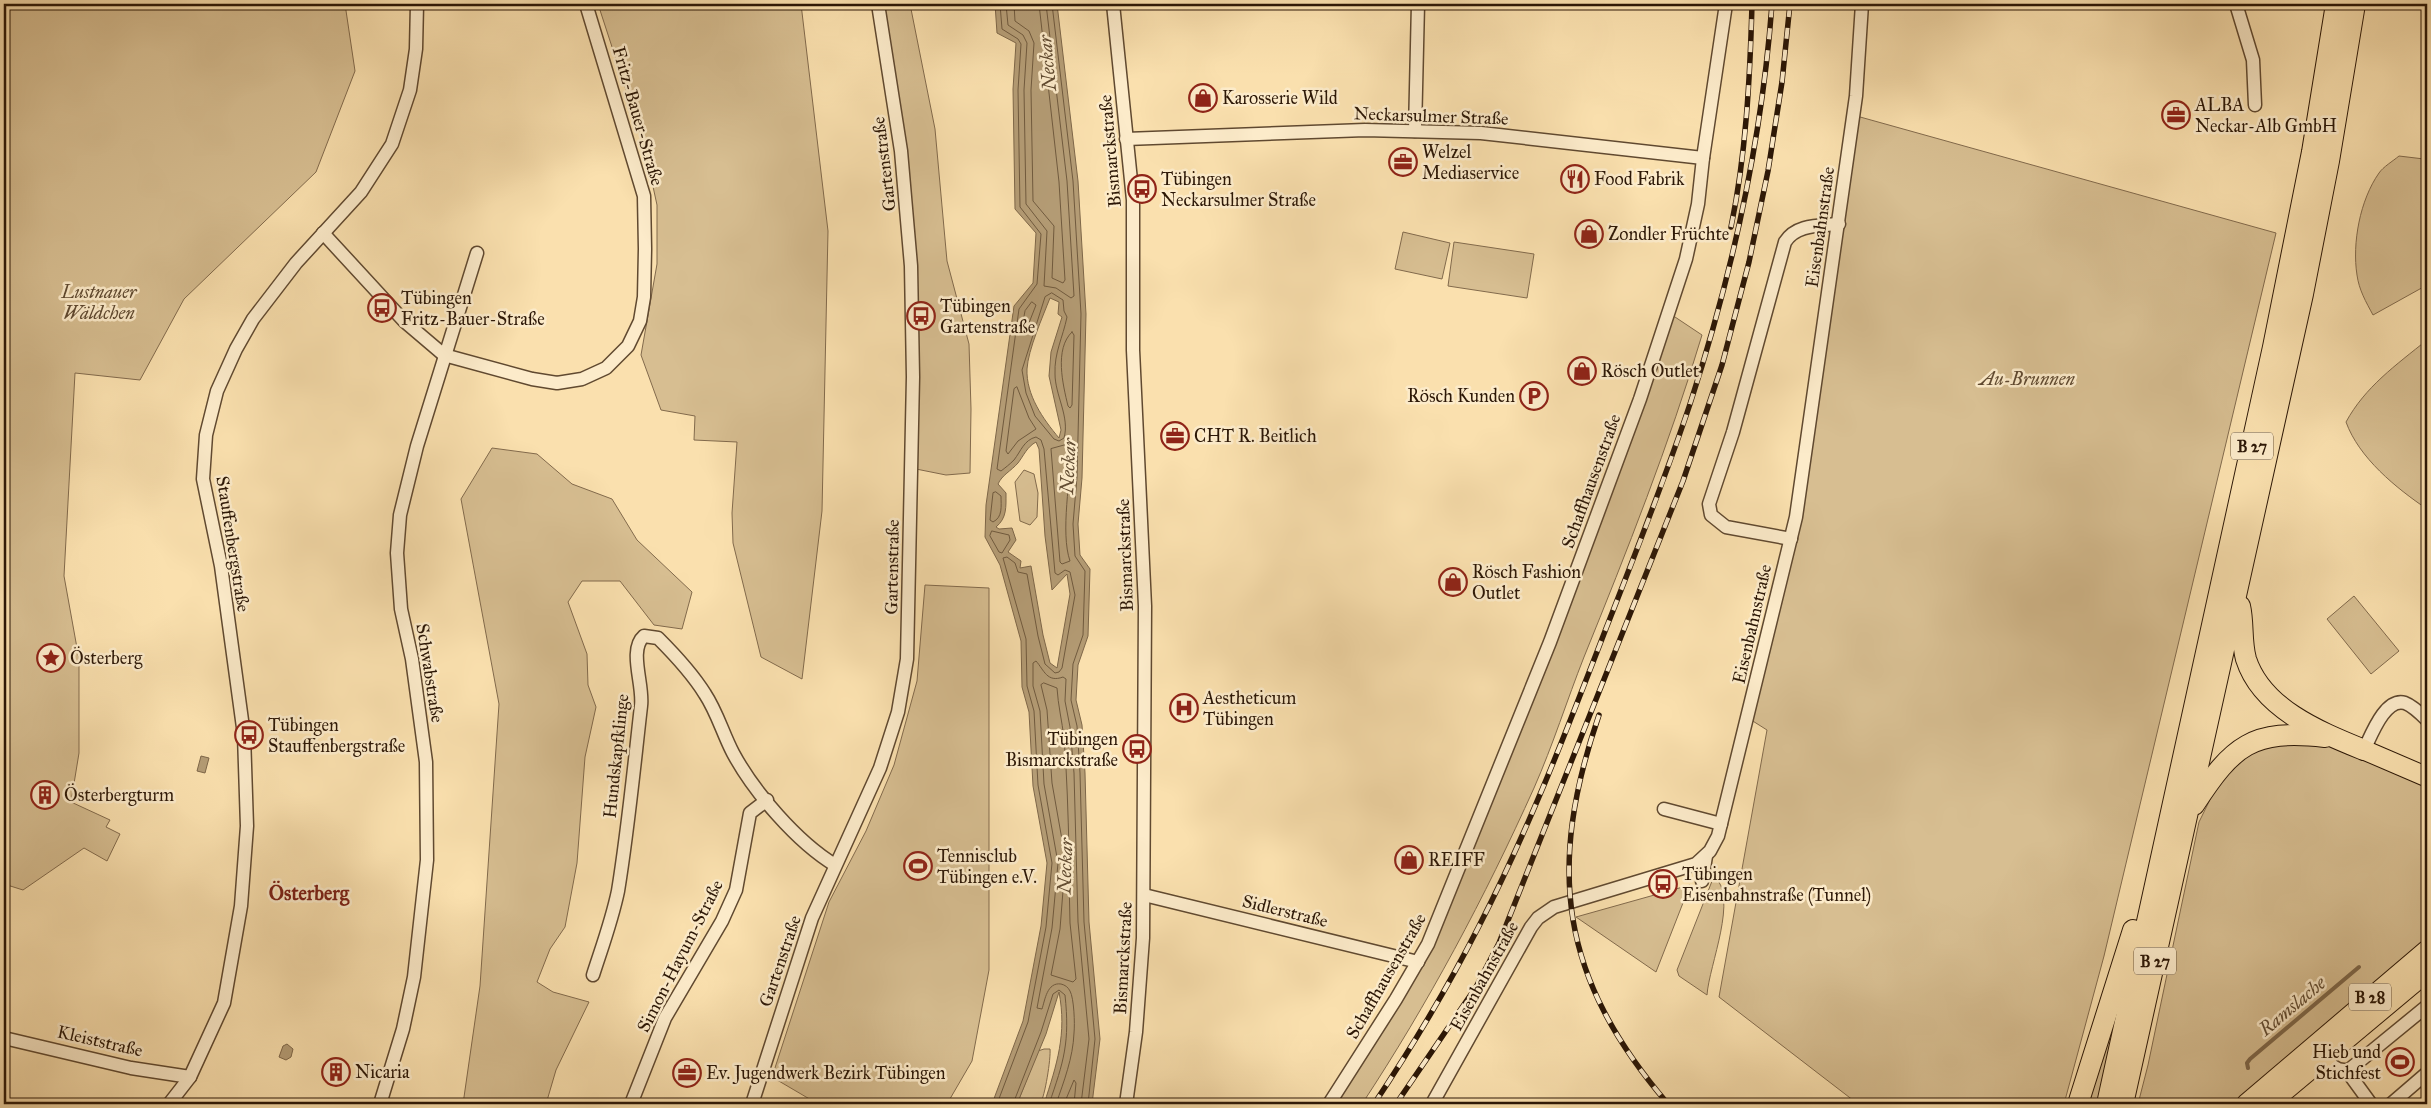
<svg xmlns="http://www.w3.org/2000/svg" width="2431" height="1108" viewBox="0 0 2431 1108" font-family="'IM FELL Great Primer',serif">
  <rect width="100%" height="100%" fill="#fae0ae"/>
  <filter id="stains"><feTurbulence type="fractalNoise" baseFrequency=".004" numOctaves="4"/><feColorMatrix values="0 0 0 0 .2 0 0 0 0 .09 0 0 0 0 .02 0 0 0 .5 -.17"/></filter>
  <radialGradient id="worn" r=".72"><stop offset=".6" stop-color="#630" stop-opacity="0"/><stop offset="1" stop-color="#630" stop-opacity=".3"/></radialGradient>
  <!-- green -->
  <g fill="#d7be91" stroke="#826a4c">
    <polygon points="4,4 345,4 355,71 316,172 184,299 140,380 75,373 64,576 79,659 79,753 71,802 110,820 106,827 120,834 107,861 84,848 23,890 4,884"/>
    <polygon points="598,4 801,4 828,231 822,511 802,679 761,657 733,543 732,513 737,442 694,440 695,416 661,410 641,355 657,264 657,205 644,145"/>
    <polygon points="878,4 910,4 935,129 947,261 969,344 971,409 970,473 946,475 911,468 911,266"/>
    <polygon points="1853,115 2276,233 2104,956 2064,1104 1858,1104 1719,997 1767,730 1748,718 1796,517"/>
    <path d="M2399,156l25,3 3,6v120l-54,30c-7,-13 -14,-25 -16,-40 -5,-32 3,-75 22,-102 4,-6 14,-12 20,-17z"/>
    <polygon points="1403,232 1450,243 1442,279 1395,269"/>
    <polygon points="1454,242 1534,254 1527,298 1448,286"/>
    <path d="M1669,313l33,22c-33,110 -75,216 -118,322 -17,43 -31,88 -50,131 -49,109 -106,216 -172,316h-33l99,-160z"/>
    <path d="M2427,340v169c-31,-21 -68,-51 -81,-87 19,-35 50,-57 81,-82z"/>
    <polygon points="492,448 537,454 572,484 612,499 637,540 692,592 682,629 654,625 620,581 582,581 568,602 587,654 588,685 596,707 585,757 577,863 565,927 550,949 537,982 553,992 589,1002 556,1070 546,1104 463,1104 480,986 499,704 461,499"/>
    <polygon points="1024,470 1034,474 1038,493 1037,517 1030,525 1020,521 1015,482"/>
    <polygon points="925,585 989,588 989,970 972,1061 947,1104 818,1104 772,1077 829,902 866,831 894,765 917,681"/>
    <polygon points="2354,596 2399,651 2371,674 2327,619"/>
    <polygon points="2292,734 2427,777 2427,950 2246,1104 2138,1104 2148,1065 2199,822 2232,755"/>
    <path d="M1714,876c25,21 -5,89 -7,119l-28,-19 -2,-6z"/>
    <polygon points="1690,885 1656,972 1576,917"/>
    <polygon points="2132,952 2099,1104 2084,1104"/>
    <path d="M1044,1049h6c1,9 -5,48 -10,55h-23l21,-53z"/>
  </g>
  <!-- water -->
  <g fill="#b49c75" stroke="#7e6749" fill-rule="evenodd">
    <path d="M995,4h62l21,177 8,133 -4,164 -4,46 2,31 10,14 -2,67 -10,29 -2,35 6,25 3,48 4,149 11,117 -8,65h-48c13,-40 23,-70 15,-112l-13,42 -29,70h-25l31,-83 18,-95 6,-63 -14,-77 -4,-74 -7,-25 -1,-46 -21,-76 -15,-28 1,-32 28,-199 19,-23 3,-50 -21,-24 -2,-120 3,-46 -19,-10zM1050,298l9,4 -1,12 4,3 -11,35 -2,24 12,54 -2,8c-16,-19 -33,-43 -32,-69 1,-19 16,-53 23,-71zM1036,442l3,7 6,87 7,54 15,-16 3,20 -13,74 -7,-5 -7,-28 -12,-69 -11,2 1,-7 -13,-9 8,-12 -4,-12 -13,1 -3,-2c11,-9 10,-20 10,-34l-8,-9c4,-9 13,-13 20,-21 6,-8 9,-16 18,-21z"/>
    <polygon points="201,756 209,758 205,773 197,771"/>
    <polygon points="287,1044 293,1049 291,1057 286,1060 279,1057 283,1046"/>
  </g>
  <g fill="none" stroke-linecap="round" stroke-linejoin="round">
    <!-- shore -->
    <g stroke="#705a3e" stroke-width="1">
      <polyline points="1006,4 1008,25 1023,35 1027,43 1024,90 1026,204 1047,231 1044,286 1056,288 1071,298 1074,296 1067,181 1046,4"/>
      <polyline points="1014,4 1015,21 1029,31 1034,43 1031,90 1033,201 1054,226 1052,278 1063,283 1065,280 1059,182 1039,4"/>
      <polyline points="1052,4 1073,181 1081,314 1077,477 1073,524 1075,556 1085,571 1083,635 1073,664 1071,700 1077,726 1080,773 1084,922 1095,1039 1088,1104"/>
      <path d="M1052,293l11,7 1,11 3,6c-4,20 -13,36 -12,57 0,21 15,43 9,64l-5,3 -5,-2 -19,-23 -9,-23 -4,-23 23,-73z"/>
      <polygon points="1032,302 1036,305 1027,328 1024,330 1022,327 1025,311"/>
      <path d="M1072,332l2,3 -2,70 -2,3 -2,-2c-5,-21 -14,-57 4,-74z"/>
      <polygon points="1017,387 1029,418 1036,429 1018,441 1008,454 1006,451 1014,389"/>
      <path d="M1069,444l2,2c0,32 -11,86 -1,115l-8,3 -2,-2 -9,-113z"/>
      <path d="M996,492l5,4c0,10 2,21 -8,26l-3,-2 3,-27z"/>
      <polygon points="992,531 1009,535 1010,540 1002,553 999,552 990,536"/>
      <path d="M1044,683l13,5c1,17 5,33 7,50 3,37 4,75 5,112l-3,3 -2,-2 -12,-68 -5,-73 -6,-25z"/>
      <polygon points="1067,876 1069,878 1070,923 1076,979 1073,982 1051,975 1060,929 1064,878"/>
      <path d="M997,1104l31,-82 18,-95 6,-64 -14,-78 -4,-74 -7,-25 -1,-47 -23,-81 4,-1 8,6 3,9 9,2 11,62 7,28 10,9 4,-1 3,-4 13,-73 -5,-23 -5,-2 -7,5 -3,-2 -11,-124 -3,-9 -5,-3c-12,3 -15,14 -22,23 -4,4 -9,8 -13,11l-4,-2 22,-160 18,-25 4,-50 -21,-27 -2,-117 3,-46 -3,-5 -16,-10 -2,-25"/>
      <path d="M1013,1104l28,-72 12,-38 6,-4 6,5c5,47 -1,66 -16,109"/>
      <path d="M1056,1104c8,-23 17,-46 18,-71 1,-9 0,-35 -4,-42 -2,-4 -5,-6 -9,-7 -14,-2 -16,16 -19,25l-5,-1 15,-80 6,-65 -14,-79 -4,-73 -7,-25v-23l3,-2c8,9 11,22 27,16l3,2 -1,22 5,26 4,46 4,149 11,117 -8,65"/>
      <polyline points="1064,1104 1074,1080 1076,1083 1074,1104"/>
    </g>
    <!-- stream -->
    <polyline stroke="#7e6749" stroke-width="4" points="2248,1068 2247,1063 2250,1059 2359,967"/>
    <defs>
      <g id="minor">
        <polyline points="1113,4 1133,200 1133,350 1145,606 1143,938 1136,1032 1126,1104"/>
        <polyline points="2236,4 2253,60 2255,105"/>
        <polyline points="1415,131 1418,4"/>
        <polyline points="1126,139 1365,130 1481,133 1703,158"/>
        <polyline points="323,233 404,321 444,355 532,379 557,383 582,379 606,368 628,346 640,321 644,297 645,249 644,196 586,4"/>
        <path d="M1791,539l-65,-12 -15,-12 -2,-11 24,-72 52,-190c11,-18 34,-16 54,-18"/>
        <path d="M2364,750c7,-14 21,-53 41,-47 8,3 16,11 22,17"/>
        <polyline points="1664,809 1721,824"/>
        <polyline points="1702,881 1706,856"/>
        <polyline points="1144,895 1418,962"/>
        <path d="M593,975c9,-28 19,-55 25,-84 10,-61 16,-124 23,-185 3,-21 -13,-56 3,-70l14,2c17,17 34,35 47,56 12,18 18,40 28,59 21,39 64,89 102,112"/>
        <polyline points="4,1038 131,1068 190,1077"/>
        <path d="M2320,1052c8,10 17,22 30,17l77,-63"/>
        <polyline points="2347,1071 2371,1104"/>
        <polyline points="169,1104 190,1077 224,1003 241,906 247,826 244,735 221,566 203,479 206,435 217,391 236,349 253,319 296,263 361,192 392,144 410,90 416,49 417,4"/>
        <polyline points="380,1104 403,1029 414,977 427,860 426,762 412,659 401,609 397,553 400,515 417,446 477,253"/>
        <polyline points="631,1104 665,1018 722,921 736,890 750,813 767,800"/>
        <polyline points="752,1104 812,918 880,768 898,712 907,659 913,377 911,266 901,151 878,4"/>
        <polyline points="1329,1104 1396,999 1428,944 1550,642 1640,399 1686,259 1698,204 1703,158 1726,4"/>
        <polyline points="1432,1104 1531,927 1538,918 1554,907 1696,864 1710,851 1718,836 1796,517 1856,96 1862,4"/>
        <polyline points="2391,1104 2427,1073"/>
      </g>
      <g id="primary">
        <polyline points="2364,750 2427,777"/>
        <polyline points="2246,1104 2427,950"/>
        <polyline points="2269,1104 2427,972"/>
      </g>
      <g id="trunk">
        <path d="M2240,606c4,17 1,35 6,53 16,50 74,73 118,91"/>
        <path d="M2194,805c39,-60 58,-76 131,-68"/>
        <polyline points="2078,1104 2133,930"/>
        <polyline points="2107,1104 2273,347 2312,152 2336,4"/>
        <polyline points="2123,1104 2303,294 2329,161 2355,4"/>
      </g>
    </defs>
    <!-- minor casing -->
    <use href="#minor" stroke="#604930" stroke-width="15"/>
    <!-- primary casing -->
    <use href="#primary" stroke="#2c1706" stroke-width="21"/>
    <!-- trunk casing -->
    <use href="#trunk" stroke="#2c1706" stroke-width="22"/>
    <!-- minor -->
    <use href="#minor" stroke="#fcebca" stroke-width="12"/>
    <!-- primary -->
    <use href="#primary" stroke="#fae0ae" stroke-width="19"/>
    <!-- trunk -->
    <use href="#trunk" stroke="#fae0ae" stroke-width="20"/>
    <defs>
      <g id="rail">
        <path d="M1731,227c15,-72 19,-149 21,-223"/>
        <path d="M1599,715c-53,155 -39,263 69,389"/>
        <path d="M1374,1104c38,-57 74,-117 105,-178 50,-97 89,-199 128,-300 29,-74 58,-147 83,-222 42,-129 72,-265 82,-400"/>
        <polyline points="1396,1104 1476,987 1499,943 1683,481 1722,365 1749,262 1768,171 1782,82 1790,4"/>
      </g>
    </defs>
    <!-- rail casing -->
    <use href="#rail" stroke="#2c1706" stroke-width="5.5"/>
    <!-- rail -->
    <use href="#rail" stroke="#fcebca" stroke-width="4" stroke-dasharray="11" stroke-linecap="butt"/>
  </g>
  <!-- icons -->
  <defs>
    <symbol id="shop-ring" viewBox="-11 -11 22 22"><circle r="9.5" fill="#fcebca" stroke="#8f2418" stroke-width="1.5"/><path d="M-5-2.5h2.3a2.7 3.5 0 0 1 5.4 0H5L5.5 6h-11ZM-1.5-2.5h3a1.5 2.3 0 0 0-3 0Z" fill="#8f2418"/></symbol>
    <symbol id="office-ring" viewBox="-11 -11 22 22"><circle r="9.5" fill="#fcebca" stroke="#8f2418" stroke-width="1.5"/><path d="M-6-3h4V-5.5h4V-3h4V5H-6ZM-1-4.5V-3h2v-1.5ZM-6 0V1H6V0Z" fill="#8f2418"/></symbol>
    <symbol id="restaurant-ring" viewBox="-11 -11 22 22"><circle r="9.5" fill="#fcebca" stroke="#8f2418" stroke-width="1.5"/><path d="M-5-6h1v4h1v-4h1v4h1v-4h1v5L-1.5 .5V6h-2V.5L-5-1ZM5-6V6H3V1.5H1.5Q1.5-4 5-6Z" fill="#8f2418"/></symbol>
    <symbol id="bus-ring" viewBox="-11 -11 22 22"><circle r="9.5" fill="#fcebca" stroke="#8f2418" stroke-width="1.5"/><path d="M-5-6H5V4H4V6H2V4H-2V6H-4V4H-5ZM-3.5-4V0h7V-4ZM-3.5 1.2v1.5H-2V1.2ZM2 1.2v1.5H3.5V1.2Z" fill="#8f2418"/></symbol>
    <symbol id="parking-ring" viewBox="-11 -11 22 22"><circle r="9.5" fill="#fcebca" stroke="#8f2418" stroke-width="1.5"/><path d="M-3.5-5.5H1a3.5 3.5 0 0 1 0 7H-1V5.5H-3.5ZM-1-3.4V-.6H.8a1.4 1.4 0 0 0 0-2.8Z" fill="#8f2418"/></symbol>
    <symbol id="sight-ring" viewBox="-11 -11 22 22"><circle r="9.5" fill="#fcebca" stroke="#8f2418" stroke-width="1.5"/><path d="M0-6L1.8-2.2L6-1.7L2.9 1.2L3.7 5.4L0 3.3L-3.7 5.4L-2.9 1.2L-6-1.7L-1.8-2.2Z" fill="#8f2418"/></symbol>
    <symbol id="hospital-ring" viewBox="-11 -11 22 22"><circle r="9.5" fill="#fcebca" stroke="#8f2418" stroke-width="1.5"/><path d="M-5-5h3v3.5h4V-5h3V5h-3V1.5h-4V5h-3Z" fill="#8f2418"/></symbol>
    <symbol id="building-ring" viewBox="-11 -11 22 22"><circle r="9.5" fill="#fcebca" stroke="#8f2418" stroke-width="1.5"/><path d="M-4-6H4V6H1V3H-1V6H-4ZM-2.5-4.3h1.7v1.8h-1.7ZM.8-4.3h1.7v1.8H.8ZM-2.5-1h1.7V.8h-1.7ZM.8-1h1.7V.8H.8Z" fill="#8f2418"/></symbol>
    <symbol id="stadium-ring" viewBox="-11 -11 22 22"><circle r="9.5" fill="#fcebca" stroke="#8f2418" stroke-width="1.5"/><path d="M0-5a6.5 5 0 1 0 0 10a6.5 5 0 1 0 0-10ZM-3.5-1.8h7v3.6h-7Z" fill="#8f2418"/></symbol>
  </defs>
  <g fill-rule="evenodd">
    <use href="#shop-ring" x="1187" y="82" width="32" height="32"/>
    <use href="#office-ring" x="2160" y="99" width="32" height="32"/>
    <use href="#office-ring" x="1387" y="146" width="32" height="32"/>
    <use href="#restaurant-ring" x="1559" y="163" width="32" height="32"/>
    <use href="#bus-ring" x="1126" y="173" width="32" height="32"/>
    <use href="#shop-ring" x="1573" y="218" width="32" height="32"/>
    <use href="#bus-ring" x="366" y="292" width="32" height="32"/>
    <use href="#bus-ring" x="905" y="300" width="32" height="32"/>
    <use href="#shop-ring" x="1566" y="355" width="32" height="32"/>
    <use href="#parking-ring" x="1518" y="380" width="32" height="32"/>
    <use href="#office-ring" x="1159" y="420" width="32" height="32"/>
    <use href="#shop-ring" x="1437" y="566" width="32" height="32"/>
    <use href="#sight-ring" x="35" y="642" width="32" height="32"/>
    <use href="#hospital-ring" x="1168" y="692" width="32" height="32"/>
    <use href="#bus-ring" x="233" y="719" width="32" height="32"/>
    <use href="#bus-ring" x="1121" y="733" width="32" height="32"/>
    <use href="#building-ring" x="29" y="779" width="32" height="32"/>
    <use href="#shop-ring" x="1393" y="844" width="32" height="32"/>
    <use href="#stadium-ring" x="902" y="850" width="32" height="32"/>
    <use href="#bus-ring" x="1647" y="868" width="32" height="32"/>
    <use href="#stadium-ring" x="2384" y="1046" width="32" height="32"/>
    <use href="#building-ring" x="320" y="1056" width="32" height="32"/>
    <use href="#office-ring" x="671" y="1057" width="32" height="32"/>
  </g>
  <g text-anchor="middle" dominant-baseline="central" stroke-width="5" stroke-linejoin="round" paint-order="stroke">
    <!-- shield labels -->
    <g fill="#fcebca" stroke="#6a5741" stroke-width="1">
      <rect x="2231" y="432.5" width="42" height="27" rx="4"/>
      <rect x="2134" y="947.5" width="42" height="27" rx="4"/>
      <rect x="2349" y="983.5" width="42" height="27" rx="4"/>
    </g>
    <g font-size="16" font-weight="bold" fill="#2c1706">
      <text x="2252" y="446">B 27</text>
      <text x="2155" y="961">B 27</text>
      <text x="2370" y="997">B 28</text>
    </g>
    <!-- poi labels -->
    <g font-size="18" fill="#2c1706" stroke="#fcebca" text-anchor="start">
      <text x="1222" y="98">Karosserie Wild</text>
      <text x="2195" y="105">ALBA<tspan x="2195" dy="21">Neckar-Alb GmbH</tspan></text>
      <text x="1422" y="152">Welzel<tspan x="1422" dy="21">Mediaservice</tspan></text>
      <text x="1161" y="179">Tübingen<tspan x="1161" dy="21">Neckarsulmer Straße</tspan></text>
      <text x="1594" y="179">Food Fabrik</text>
      <text x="1608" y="234">Zondler Früchte</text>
      <text x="401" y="298">Tübingen<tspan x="401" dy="21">Fritz-Bauer-Straße</tspan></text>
      <text x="940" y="306">Tübingen<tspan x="940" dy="21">Gartenstraße</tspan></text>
      <text x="1601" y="371">Rösch Outlet</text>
      <text x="1515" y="396" text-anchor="end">Rösch Kunden</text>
      <text x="1194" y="436">CHT R. Beitlich</text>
      <text x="1472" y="572">Rösch Fashion<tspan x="1472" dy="21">Outlet</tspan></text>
      <text x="70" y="658">Österberg</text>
      <text x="1203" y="698">Aestheticum<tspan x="1203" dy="21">Tübingen</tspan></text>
      <text x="268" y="725">Tübingen<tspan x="268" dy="21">Stauffenbergstraße</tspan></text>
      <text x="1118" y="739" text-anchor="end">Tübingen<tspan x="1118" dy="21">Bismarckstraße</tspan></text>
      <text x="64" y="795">Österbergturm</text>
      <text x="937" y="856">Tennisclub<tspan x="937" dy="21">Tübingen e.V.</tspan></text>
      <text x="1428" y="860">REIFF</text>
      <text x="1682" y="874">Tübingen<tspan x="1682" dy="21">Eisenbahnstraße (Tunnel)</tspan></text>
      <text x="2381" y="1052" text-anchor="end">Hieb und<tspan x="2381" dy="21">Stichfest</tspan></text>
      <text x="355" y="1072">Nicaria</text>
      <text x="706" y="1073">Ev. Jugendwerk Bezirk Tübingen</text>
    </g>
    <!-- street labels -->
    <g font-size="18" fill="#2c1706" stroke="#fcebca">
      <text transform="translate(638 116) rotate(74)">Fritz-Bauer-Straße</text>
      <text transform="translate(1431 116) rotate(2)">Neckarsulmer Straße</text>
      <text transform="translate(1110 151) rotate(-95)">Bismarckstraße</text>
      <text transform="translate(884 164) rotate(-97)">Gartenstraße</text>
      <text transform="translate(1820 227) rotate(-82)">Eisenbahnstraße</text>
      <text transform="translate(1591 481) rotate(-70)">Schaffhausenstraße</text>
      <text transform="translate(233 544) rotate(81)">Stauffenbergstraße</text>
      <text transform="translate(1125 555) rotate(-92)">Bismarckstraße</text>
      <text transform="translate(892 567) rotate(-89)">Gartenstraße</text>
      <text transform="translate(1752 624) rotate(-77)">Eisenbahnstraße</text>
      <text transform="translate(430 673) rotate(81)">Schwabstraße</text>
      <text transform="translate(616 756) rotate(-84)">Hundskapfklinge</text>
      <text transform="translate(1285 911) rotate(14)">Sidlerstraße</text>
      <text transform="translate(680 956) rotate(-63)">Simon-Hayum-Straße</text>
      <text transform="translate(1123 958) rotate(-87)">Bismarckstraße</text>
      <text transform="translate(780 961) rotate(-71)">Gartenstraße</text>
      <text transform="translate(1386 976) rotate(-60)">Schaffhausenstraße</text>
      <text transform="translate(1484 976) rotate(-61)">Eisenbahnstraße</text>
      <text transform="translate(100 1041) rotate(13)">Kleiststraße</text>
    </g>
    <!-- park labels -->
    <g font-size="18" font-style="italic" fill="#5f4930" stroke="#fcebca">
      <text x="99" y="292">Lustnauer<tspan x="99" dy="21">Wäldchen</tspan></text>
      <text x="2027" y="379">Au-Brunnen</text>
    </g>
    <!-- water labels -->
    <g font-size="19" font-style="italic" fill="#624c32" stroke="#fcebca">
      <text transform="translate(1047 63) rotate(-95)">Neckar</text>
      <text transform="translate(1068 466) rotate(-87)">Neckar</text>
      <text transform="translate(1065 866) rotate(-88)">Neckar</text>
      <text transform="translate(2292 1006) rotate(-40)">Ramslache</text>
    </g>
    <!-- quarter labels -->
    <g font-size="20" font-weight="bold" fill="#7a1f14" stroke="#fcebca">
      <text x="309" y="893">Österberg</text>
    </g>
  </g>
  <!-- margin -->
  <rect width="2431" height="1108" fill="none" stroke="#fae0ae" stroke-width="20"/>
  <rect x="5" y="5" width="2421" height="1098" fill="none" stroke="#2c1706" stroke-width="2.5"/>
  <rect x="10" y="10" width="2411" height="1088" fill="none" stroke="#2c1706"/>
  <rect width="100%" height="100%" filter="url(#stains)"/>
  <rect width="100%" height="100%" fill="url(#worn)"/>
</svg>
